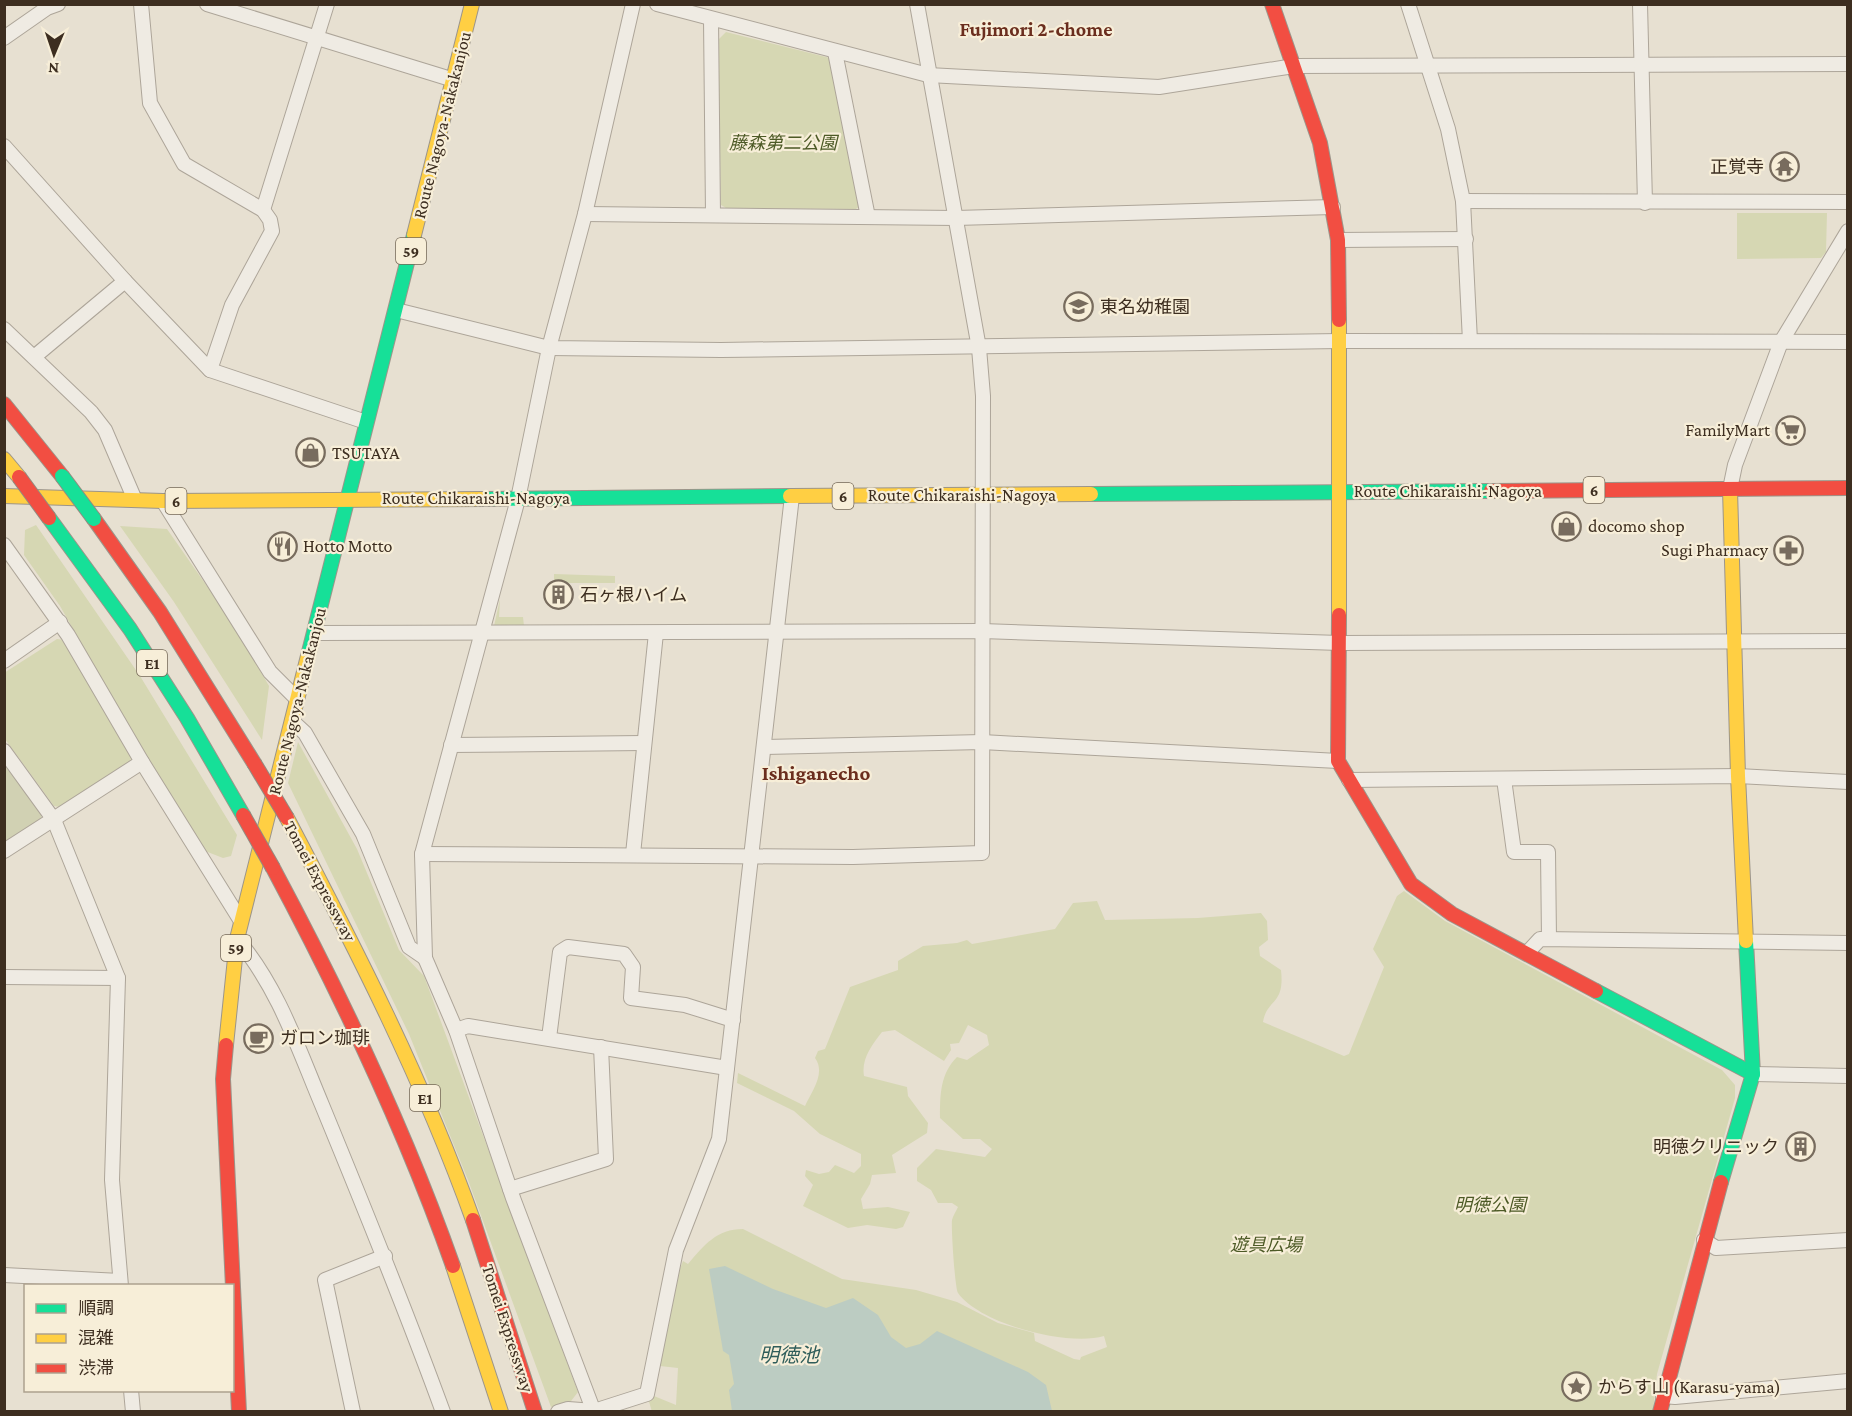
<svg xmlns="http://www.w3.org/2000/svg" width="1852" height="1416" viewBox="0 0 1852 1416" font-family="'Crimson Pro','Noto Sans JP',serif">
  <rect width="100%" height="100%" fill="#e7e0d1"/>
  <!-- green -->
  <g fill="#d6d7b3">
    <polygon points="726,32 830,58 861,205 856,209 726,208 721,205 718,40"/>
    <polygon points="1737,213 1827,213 1826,252 1821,258 1737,259"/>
    <polygon points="36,525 140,676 237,835 231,856 223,858 205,851 148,761 60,606 24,555 25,530"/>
    <polygon points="120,526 167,529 232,622 269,686 262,740 174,602"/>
    <polygon points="554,574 615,576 615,583 554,583"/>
    <polygon points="500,599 499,617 523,617 524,626 494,626"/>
    <polygon points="57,639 65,640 131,756 130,764 60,807 54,806 5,739 4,673"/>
    <polygon points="298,742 357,849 399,950 424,976 578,1392 568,1405 551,1407 468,1180 409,1034 288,783"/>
    <path d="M1404,891l41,30 277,149 13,15v13l-78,276 -4,37 -1001,1 -4,-14 6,-2 22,9 2,-37 -18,-2 16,-87 7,-18 5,3c16,-19 29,-35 55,-35l99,50 74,11 41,12 41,21 36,10 1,8 39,18 6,1 1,-3 26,-10 -3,-11c-36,11 -124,-12 -146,-43 -3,-4 -7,-65 -6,-73 1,-4 4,-9 6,-13l-6,-4h-14l-7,-13 -14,-9v-13l19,-19 49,8 7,-8 -12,-10h-17l-23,-21c0,-23 0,-44 17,-61l10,3 22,-15 -2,-10 -19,-10 -9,18 -9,1 1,6 -7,11 -49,-31 -13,2c-10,13 -21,27 -18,44l43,11 1,9 20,27 -1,10 -35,22 4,18 -24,2 -2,9 -9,15 2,10 25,-2 22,5 -7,15 -7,2 -29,-4 -19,3 -45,-22 10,-21 -8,-9 1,-6 13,4 10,-2 6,-7 19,8 7,-7v-12l-41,-20 -26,-23 -57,-28 1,-10 67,33c7,-15 21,-33 10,-48l3,-7 7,-2 25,-62 48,-17v-9l25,-15 34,-3 10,-3 5,4 83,-15 18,-26 24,-2 8,19 93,-2 63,-5 6,8 1,19 -9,7 1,9 21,14c4,36 -14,28 -18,52l81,34 5,-2 35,-87 -11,-18 24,-53z"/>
  </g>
  <!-- cemetery -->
  <polygon fill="#d1d1b3" points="4,765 42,812 40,822 4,844"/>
  <!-- water -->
  <polygon fill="#bcccc2" points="725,1266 773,1289 826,1308 853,1298 878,1315 891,1337 906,1348 920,1344 937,1331 1028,1372 1046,1385 1052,1411 732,1411 729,1390 734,1384 729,1355 723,1351 709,1269"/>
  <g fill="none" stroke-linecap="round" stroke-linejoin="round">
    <defs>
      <g id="street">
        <polyline points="141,4 150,103 184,164 263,210 270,220 272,231 232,305 210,370"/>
        <polyline points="207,4 454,80"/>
        <polyline points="657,4 928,75 1159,87 1294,66 1848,64"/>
        <polyline points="1408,4 1448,129 1463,201 1470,341"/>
        <polyline points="1640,4 1645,203"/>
        <polyline points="711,19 713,215"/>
        <polyline points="4,38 47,8 58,4"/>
        <polyline points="835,52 868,217"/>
        <polyline points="4,146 125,281 210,370 366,422"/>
        <polyline points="1463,201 1848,202"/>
        <polyline points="263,210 327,4"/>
        <polyline points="585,214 956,218 1333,207"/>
        <polyline points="1338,240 1466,239"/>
        <polyline points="396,310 549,348 721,350 1340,341 1848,342"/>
        <polyline points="4,329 91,412 105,430 135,500"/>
        <polyline points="34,357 125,281"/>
        <polyline points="1730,489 1735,465 1781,342 1848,231"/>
        <polyline points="163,501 270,672 297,699"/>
        <polyline points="4,545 68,635 142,762 241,921"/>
        <polyline points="315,633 982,631 1340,643 1848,641"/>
        <polyline points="4,661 60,622"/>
        <polyline points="292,721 305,733 363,834 409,947 425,958"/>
        <polyline points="451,745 643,743"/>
        <polyline points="765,747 982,742 1338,761"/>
        <polyline points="4,751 54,820 118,978 112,1180 121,1286"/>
        <polyline points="1504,779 1514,852 1548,852 1549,939"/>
        <polyline points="1349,780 1738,776 1848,782"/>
        <polyline points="4,851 142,762"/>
        <polyline points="422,854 853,857 982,853 983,396 979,348 917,4"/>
        <polyline points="633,854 656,633"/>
        <path d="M237,939c41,48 61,109 85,166 42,102 83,203 121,307"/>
        <polyline points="1527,953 1540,939 1848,943"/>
        <polyline points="4,977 118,978"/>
        <polyline points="456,1030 468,1026 727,1068"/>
        <polyline points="549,1038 560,952 568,947 624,954 633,967 631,998 685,1005 733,1020"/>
        <polyline points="1753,1074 1848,1076"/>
        <polyline points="510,1189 606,1159 601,1047"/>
        <polyline points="1704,1240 1716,1248 1848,1240"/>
        <polyline points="4,1275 120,1281"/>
        <polyline points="131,1390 133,1412"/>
        <polyline points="1663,1396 1675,1397 1848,1381"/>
        <polyline points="353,1412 325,1280 385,1256"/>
        <polyline points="558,1412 568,1409 594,1411 647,1394 676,1250 719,1139 792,496"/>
        <polyline points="594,1412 513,1198 456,1030 425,958 422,854 518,499 549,348 585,214 633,4"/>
      </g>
      <g id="fast">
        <polyline points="1091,494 1491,491"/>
        <polyline points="484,499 790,496"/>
        <polyline points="49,518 130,629 187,718 243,815"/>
        <polyline points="308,656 414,235"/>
        <polyline points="1596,991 1753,1074"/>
        <polyline points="1721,1182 1753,1074 1746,941"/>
      </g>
      <g id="slow">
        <polyline points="414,235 472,4"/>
        <polyline points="4,459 19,477"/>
        <polyline points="1730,489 1738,776 1746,941"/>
        <polyline points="4,496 163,501 484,499"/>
        <polyline points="790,496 1091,494"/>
        <polyline points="1339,615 1339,320"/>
        <path d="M287,818c69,131 136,262 186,402"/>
        <polyline points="226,1045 237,939 308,656"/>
        <polyline points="453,1266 501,1412"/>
      </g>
      <g id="jam">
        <polyline points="1272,4 1320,143 1338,240 1339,320"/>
        <polyline points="4,404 62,476"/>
        <polyline points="1491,491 1848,488"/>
        <polyline points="94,519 160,612 254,763"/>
        <polyline points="1339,615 1338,761 1411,884 1452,914 1596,991"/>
        <path d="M273,868c69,129 131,259 180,398"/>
        <polyline points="226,1045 223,1079 239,1412"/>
        <polyline points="473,1220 535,1412"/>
        <polyline points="1660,1412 1721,1182"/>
      </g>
    </defs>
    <!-- street casing -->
    <use href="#street" stroke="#ada599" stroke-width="16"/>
    <!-- fast casing -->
    <use href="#fast" stroke="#9c958a" stroke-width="16"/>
    <!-- slow casing -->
    <use href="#slow" stroke="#9c958a" stroke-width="16"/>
    <!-- jam casing -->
    <use href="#jam" stroke="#9c958a" stroke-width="16"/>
    <!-- street -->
    <use href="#street" stroke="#efebe3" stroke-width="14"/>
    <!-- fast -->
    <use href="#fast" stroke="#16e098" stroke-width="14"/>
    <!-- slow -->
    <use href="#slow" stroke="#ffcf43" stroke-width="14"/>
    <!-- jam -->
    <use href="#jam" stroke="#f24e42" stroke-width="14"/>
    <defs>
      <polyline id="fast-bridge" points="62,476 94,519"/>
      <g id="jam-bridge">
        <polyline points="19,477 49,518"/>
        <polyline points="254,763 287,818"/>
        <polyline points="243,815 273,868"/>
      </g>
    </defs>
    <!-- fast-bridge casing -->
    <use href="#fast-bridge" stroke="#928b80" stroke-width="16" stroke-linecap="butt"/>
    <!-- jam-bridge casing -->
    <use href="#jam-bridge" stroke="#928b80" stroke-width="16" stroke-linecap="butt"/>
    <!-- fast-bridge -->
    <use href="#fast-bridge" stroke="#16e098" stroke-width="14"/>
    <!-- jam-bridge -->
    <use href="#jam-bridge" stroke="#f24e42" stroke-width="14"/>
  </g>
  <!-- icons -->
  <defs>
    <symbol id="temple-ring" viewBox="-11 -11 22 22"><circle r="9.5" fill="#f7eed8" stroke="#786c5e" stroke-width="1.5"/><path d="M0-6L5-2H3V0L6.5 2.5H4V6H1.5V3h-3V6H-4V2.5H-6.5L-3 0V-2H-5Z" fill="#786c5e"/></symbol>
    <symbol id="school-ring" viewBox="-11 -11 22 22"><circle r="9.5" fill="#f7eed8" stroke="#786c5e" stroke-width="1.5"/><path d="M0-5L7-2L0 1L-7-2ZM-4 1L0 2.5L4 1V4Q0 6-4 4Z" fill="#786c5e"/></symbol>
    <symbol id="supermarket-ring" viewBox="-11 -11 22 22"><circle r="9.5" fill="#f7eed8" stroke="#786c5e" stroke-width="1.5"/><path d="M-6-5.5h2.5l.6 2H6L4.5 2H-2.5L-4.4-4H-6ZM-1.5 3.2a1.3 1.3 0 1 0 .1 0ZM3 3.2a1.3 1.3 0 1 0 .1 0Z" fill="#786c5e"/></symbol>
    <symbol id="shop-ring" viewBox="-11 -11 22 22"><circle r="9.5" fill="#f7eed8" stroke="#786c5e" stroke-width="1.5"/><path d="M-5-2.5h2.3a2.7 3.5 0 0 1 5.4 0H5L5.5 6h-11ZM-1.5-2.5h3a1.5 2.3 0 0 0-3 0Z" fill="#786c5e"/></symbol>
    <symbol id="restaurant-ring" viewBox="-11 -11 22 22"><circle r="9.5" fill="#f7eed8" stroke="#786c5e" stroke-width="1.5"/><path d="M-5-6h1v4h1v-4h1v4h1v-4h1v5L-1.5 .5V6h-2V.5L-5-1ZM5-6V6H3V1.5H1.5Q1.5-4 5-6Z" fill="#786c5e"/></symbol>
    <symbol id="pharmacy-ring" viewBox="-11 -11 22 22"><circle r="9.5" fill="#f7eed8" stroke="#786c5e" stroke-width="1.5"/><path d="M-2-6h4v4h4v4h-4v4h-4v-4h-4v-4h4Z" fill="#786c5e"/></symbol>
    <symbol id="building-ring" viewBox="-11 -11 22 22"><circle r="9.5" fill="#f7eed8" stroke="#786c5e" stroke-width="1.5"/><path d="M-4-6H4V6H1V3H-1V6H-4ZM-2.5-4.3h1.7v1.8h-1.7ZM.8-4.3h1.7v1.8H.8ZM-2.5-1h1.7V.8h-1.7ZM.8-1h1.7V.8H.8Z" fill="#786c5e"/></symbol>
    <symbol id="cafe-ring" viewBox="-11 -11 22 22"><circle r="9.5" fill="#f7eed8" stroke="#786c5e" stroke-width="1.5"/><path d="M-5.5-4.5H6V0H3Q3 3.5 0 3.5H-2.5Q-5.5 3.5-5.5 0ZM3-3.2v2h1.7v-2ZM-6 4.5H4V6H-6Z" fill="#786c5e"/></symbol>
    <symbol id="sight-ring" viewBox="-11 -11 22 22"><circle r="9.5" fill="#f7eed8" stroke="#786c5e" stroke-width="1.5"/><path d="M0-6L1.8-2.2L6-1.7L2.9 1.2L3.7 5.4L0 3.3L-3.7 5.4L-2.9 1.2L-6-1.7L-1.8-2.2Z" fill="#786c5e"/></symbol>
  </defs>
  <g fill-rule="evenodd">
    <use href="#temple-ring" x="1768" y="150" width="33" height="33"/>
    <use href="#school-ring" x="1062" y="290" width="33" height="33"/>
    <use href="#supermarket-ring" x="1774" y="414" width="33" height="33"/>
    <use href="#shop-ring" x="294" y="436" width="33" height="33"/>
    <use href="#shop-ring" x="1550" y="510" width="33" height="33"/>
    <use href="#restaurant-ring" x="266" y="530" width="33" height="33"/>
    <use href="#pharmacy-ring" x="1772" y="534" width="33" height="33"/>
    <use href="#building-ring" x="542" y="578" width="33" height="33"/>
    <use href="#cafe-ring" x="242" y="1022" width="33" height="33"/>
    <use href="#building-ring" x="1784" y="1130" width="33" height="33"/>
    <use href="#sight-ring" x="1560" y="1370" width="33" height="33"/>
  </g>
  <g text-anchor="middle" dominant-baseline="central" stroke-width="4.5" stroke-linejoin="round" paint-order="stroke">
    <!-- shield labels -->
    <g fill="#f7eed8" stroke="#756857" stroke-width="1.5">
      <rect x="396" y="238" width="30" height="26" rx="4.5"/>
      <rect x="1583.5" y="477" width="21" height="26" rx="4.5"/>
      <rect x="832.5" y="483" width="21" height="26" rx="4.5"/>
      <rect x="165.5" y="488" width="21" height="26" rx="4.5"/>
      <rect x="137" y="650" width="30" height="26" rx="4.5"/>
      <rect x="221" y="935" width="30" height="26" rx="4.5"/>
      <rect x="410" y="1085" width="30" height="26" rx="4.5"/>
    </g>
    <g font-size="16" font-weight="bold" fill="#3d2e20">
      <text x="411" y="251">59</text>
      <text x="1594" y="490">6</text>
      <text x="843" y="496">6</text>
      <text x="176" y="501">6</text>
      <text x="152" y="663">E1</text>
      <text x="236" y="948">59</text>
      <text x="425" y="1098">E1</text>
    </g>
    <!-- street labels -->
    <g font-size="18" fill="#3d2e20" stroke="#f7eed8">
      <text transform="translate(442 125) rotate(-76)">Route Nagoya-Nakakanjou</text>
      <text x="1448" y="491">Route Chikaraishi-Nagoya</text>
      <text x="962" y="495">Route Chikaraishi-Nagoya</text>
      <text x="476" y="498">Route Chikaraishi-Nagoya</text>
      <text transform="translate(297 701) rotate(-76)">Route Nagoya-Nakakanjou</text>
      <text transform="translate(320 881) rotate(62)">Tomei Expressway</text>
      <text transform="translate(508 1328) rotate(72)">Tomei Expressway</text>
    </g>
    <!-- park labels -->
    <g font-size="18" font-style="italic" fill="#4d5a26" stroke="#f7eed8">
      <text x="783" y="143">藤森第二公園</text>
      <text x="1490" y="1205">明徳公園</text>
      <text x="1266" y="1245">遊具広場</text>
    </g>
    <!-- poi labels -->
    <g font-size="18" fill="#3d2e20" stroke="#f7eed8" text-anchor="start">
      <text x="1764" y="167" text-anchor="end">正覚寺</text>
      <text x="1100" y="307">東名幼稚園</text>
      <text x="1770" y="430" text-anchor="end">FamilyMart</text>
      <text x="332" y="453">TSUTAYA</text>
      <text x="1588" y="526">docomo shop</text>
      <text x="303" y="546">Hotto Motto</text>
      <text x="1768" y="550" text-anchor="end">Sugi Pharmacy</text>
      <text x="580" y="595">石ヶ根ハイム</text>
      <text x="280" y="1038">ガロン珈琲</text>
      <text x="1779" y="1147" text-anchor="end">明徳クリニック</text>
      <text x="1598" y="1387">からす山 (Karasu-yama)</text>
    </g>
    <!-- neighbourhood labels -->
    <g font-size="20" font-weight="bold" fill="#6b2e1e" stroke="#f7eed8">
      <text x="1036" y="29">Fujimori 2-chome</text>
    </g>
    <!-- water labels -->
    <g font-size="20" font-style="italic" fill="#2f5d5a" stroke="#f7eed8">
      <text x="789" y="1355">明徳池</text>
    </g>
    <!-- quarter labels -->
    <g font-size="21" font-weight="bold" fill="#6b2e1e" stroke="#f7eed8">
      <text x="816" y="773">Ishiganecho</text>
    </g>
  </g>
  <!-- border -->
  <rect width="1852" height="1416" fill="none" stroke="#3d2e20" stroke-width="12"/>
  <!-- legend -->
  <rect x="24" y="1284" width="210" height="108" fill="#f7eed8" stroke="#ada18e" stroke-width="1.5"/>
  <rect x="36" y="1304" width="30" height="9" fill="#16e098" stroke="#ada18e" stroke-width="1.5"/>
  <text x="78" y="1314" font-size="18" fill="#3d2e20">順調</text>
  <rect x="36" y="1334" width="30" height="9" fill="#ffcf43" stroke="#ada18e" stroke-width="1.5"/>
  <text x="78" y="1344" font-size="18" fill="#3d2e20">混雑</text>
  <rect x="36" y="1364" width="30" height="9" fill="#f24e42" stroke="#ada18e" stroke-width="1.5"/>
  <text x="78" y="1374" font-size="18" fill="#3d2e20">渋滞</text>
  <!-- north arrow -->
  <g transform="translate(54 54) rotate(182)" stroke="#f7eed8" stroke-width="4.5" paint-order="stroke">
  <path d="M0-4.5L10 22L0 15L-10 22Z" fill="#3d2e20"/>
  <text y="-9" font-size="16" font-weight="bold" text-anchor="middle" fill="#3d2e20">N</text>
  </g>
</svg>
